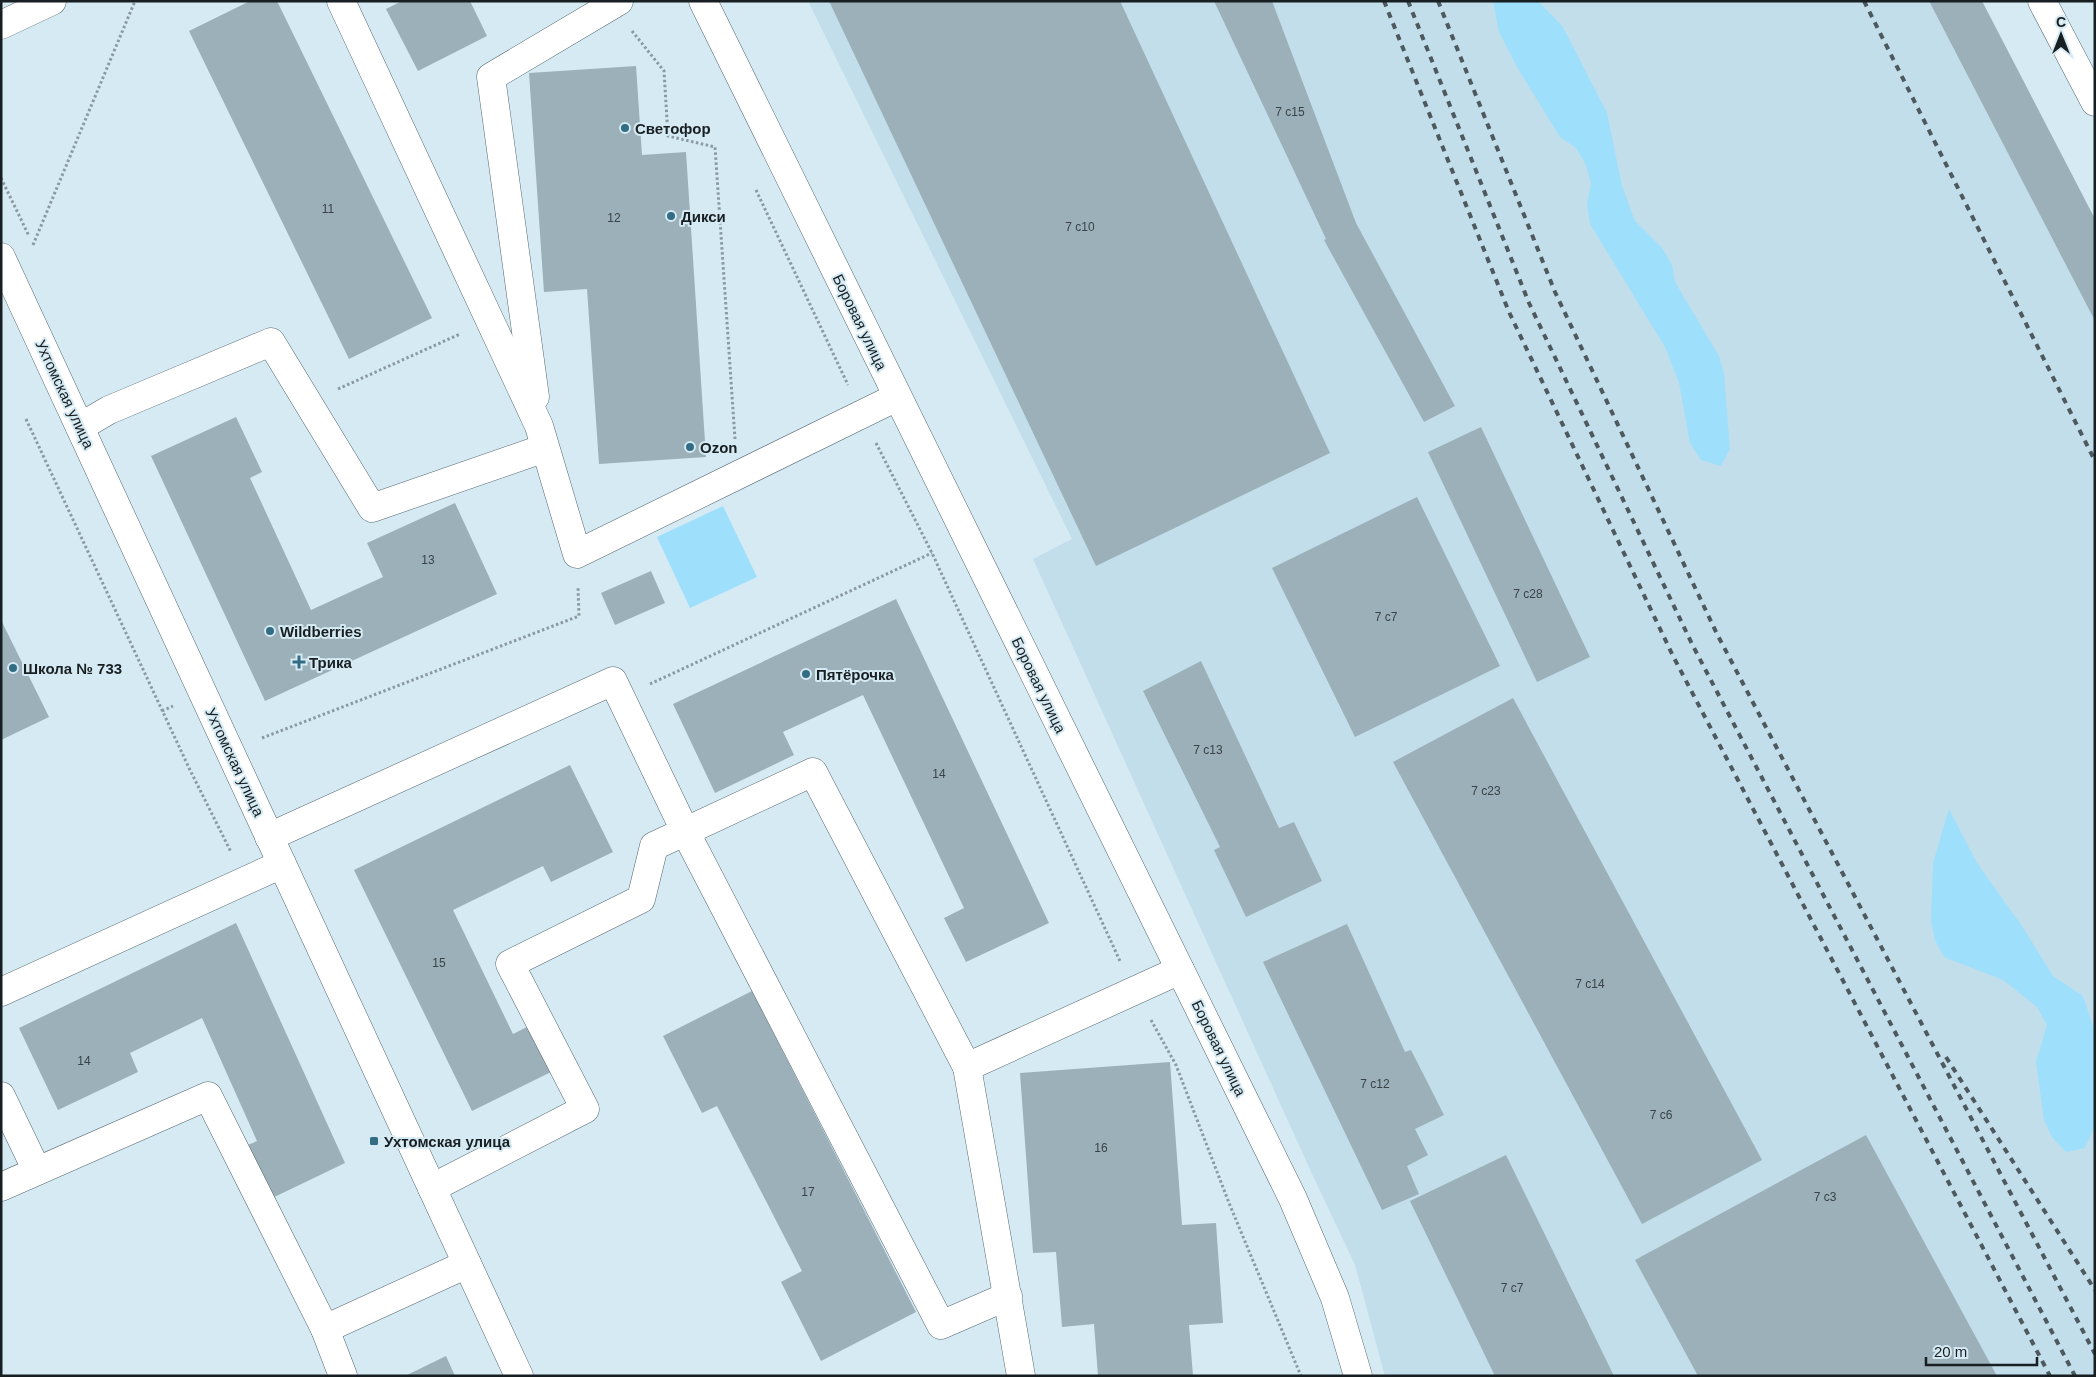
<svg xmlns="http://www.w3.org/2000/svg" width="2096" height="1377" viewBox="0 0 2096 1377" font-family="Arial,sans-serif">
  <rect width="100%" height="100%" fill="#d5eaf3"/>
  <!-- built -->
  <polygon fill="#c2deeb" points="808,1 1929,1 2095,321 2095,1376 1385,1376 1355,1265 1313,1176 1033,559 1072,539"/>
  <!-- green -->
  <g fill="#9edffc">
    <polygon points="1493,1 1538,1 1563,27 1607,113 1622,186 1635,221 1662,248 1672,265 1675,282 1719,356 1724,374 1730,449 1721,466 1701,460 1690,443 1679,383 1665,347 1590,224 1587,204 1591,184 1586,165 1576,148 1560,137 1517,67 1499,32"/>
    <polygon points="723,506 757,577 690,608 657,537"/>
    <polygon points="1949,809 1977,863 2022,926 2053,976 2083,996 2095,1032 2095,1120 2093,1130 2085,1148 2066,1152 2052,1137 2044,1120 2036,1062 2047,1025 2037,1007 2003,980 1944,957 1935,940 1931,921 1933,863"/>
  </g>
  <!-- building -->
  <g fill="#9cb0b9">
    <polygon points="250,1 277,1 432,318 349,359 189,31"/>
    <polygon points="402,1 470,1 487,36 418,71 386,9"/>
    <polygon points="829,1 1120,1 1330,453 1096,566"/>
    <polygon points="1214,1 1272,1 1356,223 1455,406 1424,422 1324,240 1326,239"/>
    <polygon points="1929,1 1982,1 2095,219 2095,321"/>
    <polygon points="636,66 642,155 686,152 706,457 599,464 587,289 544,292 529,73"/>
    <polygon points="236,417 262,472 250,478 311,610 383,577 367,543 455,503 497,594 265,701 151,456"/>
    <polygon points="1481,427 1590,657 1537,682 1428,452"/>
    <polygon points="1417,497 1500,666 1355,737 1272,568"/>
    <polygon points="651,571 665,603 615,625 601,593"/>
    <polygon points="896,599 1049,923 966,962 944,918 964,908 863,695 783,732 794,755 715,793 673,704"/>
    <polygon points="1,620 49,717 1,740"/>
    <polygon points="1201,661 1279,828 1294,822 1322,881 1246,917 1214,850 1220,847 1143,691"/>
    <polygon points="1513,698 1762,1160 1642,1224 1393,762"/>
    <polygon points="570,765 613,852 551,882 543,866 453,910 513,1034 531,1025 553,1071 472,1111 354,870"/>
    <polygon points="236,923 345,1163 264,1202 239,1149 257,1141 202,1018 130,1053 138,1072 58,1110 19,1028"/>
    <polygon points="1347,924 1405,1052 1411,1050 1444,1115 1415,1129 1428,1155 1407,1166 1419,1194 1382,1210 1263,962"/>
    <polygon points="752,991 916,1312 821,1361 781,1282 802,1271 717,1106 702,1113 663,1036"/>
    <polygon points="1170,1062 1182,1225 1216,1223 1223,1323 1189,1325 1193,1376 1098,1376 1094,1324 1062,1327 1056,1252 1033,1253 1020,1073"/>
    <polygon points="1866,1135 1997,1376 1698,1376 1635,1260"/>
    <polygon points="1506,1155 1614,1376 1495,1376 1410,1201"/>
    <polygon points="446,1356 455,1376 405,1376"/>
  </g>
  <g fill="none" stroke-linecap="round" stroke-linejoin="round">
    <defs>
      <g id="minor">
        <polyline points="341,1 539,426 577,554 897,397"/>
        <polyline points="703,1 1293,1199 1335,1298 1358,1376"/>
        <polyline points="2042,1 2095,102"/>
        <polyline points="1,25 52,1"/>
        <polyline points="1,257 519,1376"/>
        <polyline points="535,397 491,77 619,1"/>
        <polyline points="80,427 109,410 271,342 372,508 545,448"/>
        <polyline points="269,837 613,681 685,831 941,1325 1008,1296"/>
        <polyline points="1,992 282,864"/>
        <polyline points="967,1067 1021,1376"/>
        <polyline points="1,1096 37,1171"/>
        <polyline points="1,1187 208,1096 325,1329 467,1264"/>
        <polyline points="432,1188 585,1109 510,964 641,899 654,846 813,772 967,1067 1180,970"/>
        <polyline points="325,1329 343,1376"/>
      </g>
    </defs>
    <!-- minor casing -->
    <use href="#minor" stroke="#566870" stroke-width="29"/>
    <!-- path -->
    <g stroke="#8b9aa1" stroke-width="3" stroke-dasharray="2.5 2.5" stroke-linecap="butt">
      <polyline points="632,31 664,71 668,136 715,147 735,439"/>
      <polyline points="1,178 29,236"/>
      <polyline points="756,190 848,385"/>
      <polyline points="33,245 135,1"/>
      <polyline points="338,389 460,334"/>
      <polyline points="26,419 190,770 231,852"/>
      <polyline points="876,443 932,553 1120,961"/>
      <polyline points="650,684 932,553"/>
      <polyline points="162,711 173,706"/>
      <polyline points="262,738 579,616 578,587"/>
      <polyline points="1151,1020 1176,1065 1229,1203 1301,1376"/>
    </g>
    <!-- minor -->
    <use href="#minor" stroke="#fff" stroke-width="28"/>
    <!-- rail -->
    <g stroke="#4e595e" stroke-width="4" stroke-dasharray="6 6" stroke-linecap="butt">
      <polyline points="1384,1 1509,312 1673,656 2050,1376"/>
      <polyline points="1408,1 1529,303 1693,646 2075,1376"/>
      <polyline points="1438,1 1555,292 1717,634 2095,1354"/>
      <polyline points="1864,1 2095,461"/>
      <polyline points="1946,1057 2095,1290"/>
    </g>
  </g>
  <!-- markers -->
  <g fill="#326d85" stroke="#d5eaf3" stroke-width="2">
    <circle cx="625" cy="128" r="5"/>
    <circle cx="671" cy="216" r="5"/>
    <circle cx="690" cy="447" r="5"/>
    <circle cx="270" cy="631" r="5"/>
    <path d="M296.5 654.5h5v5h5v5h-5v5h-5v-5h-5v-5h5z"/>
    <circle cx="13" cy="668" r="5"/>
    <circle cx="806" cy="674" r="5"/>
    <rect x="369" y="1136" width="10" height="10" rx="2.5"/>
  </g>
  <g text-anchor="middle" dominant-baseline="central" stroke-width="4" stroke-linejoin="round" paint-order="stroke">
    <!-- number labels -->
    <g font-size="12" fill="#394348">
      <text x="1290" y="112">7 с15</text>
      <text x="328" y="209">11</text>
      <text x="614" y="218">12</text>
      <text x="1080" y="227">7 с10</text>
      <text x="428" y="560">13</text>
      <text x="1528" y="594">7 с28</text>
      <text x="1386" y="617">7 с7</text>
      <text x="1208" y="750">7 с13</text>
      <text x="939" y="774">14</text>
      <text x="1486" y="791">7 с23</text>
      <text x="439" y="963">15</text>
      <text x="1590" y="984">7 с14</text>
      <text x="84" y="1061">14</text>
      <text x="1375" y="1084">7 с12</text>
      <text x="1661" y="1115">7 с6</text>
      <text x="1101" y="1148">16</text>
      <text x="808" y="1192">17</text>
      <text x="1825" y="1197">7 с3</text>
      <text x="1512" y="1288">7 с7</text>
    </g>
    <!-- poi labels -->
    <g font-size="15" font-weight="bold" fill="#181f22" stroke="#d5eaf3" text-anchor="start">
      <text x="635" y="128">Светофор</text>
      <text x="681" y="216">Дикси</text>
      <text x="700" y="447">Ozon</text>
      <text x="280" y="631">Wildberries</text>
      <text x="309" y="662">Трика</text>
      <text x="23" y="668">Школа № 733</text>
      <text x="816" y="674">Пятёрочка</text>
      <text x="384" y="1141">Ухтомская улица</text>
    </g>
    <!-- street labels -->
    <g font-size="15" fill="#181f22" stroke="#d5eaf3">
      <text transform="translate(860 322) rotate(64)">Боровая улица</text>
      <text transform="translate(65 394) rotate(65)">Ухтомская улица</text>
      <text transform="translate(1039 685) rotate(64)">Боровая улица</text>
      <text transform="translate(235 762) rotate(65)">Ухтомская улица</text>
      <text transform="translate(1219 1048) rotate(64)">Боровая улица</text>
    </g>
  </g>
  <!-- border -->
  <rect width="2096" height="1377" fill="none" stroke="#181f22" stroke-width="5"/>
  <!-- north arrow -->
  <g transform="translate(2061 35)" stroke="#d5eaf3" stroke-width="4" paint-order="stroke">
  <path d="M0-4L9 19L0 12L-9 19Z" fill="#181f22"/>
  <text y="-8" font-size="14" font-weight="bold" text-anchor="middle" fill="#181f22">С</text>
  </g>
  <!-- scale -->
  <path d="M1926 1357v8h111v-8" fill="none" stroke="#181f22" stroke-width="2.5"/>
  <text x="1934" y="1357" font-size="15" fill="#181f22" stroke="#d5eaf3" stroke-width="4" paint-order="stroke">20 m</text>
</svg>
